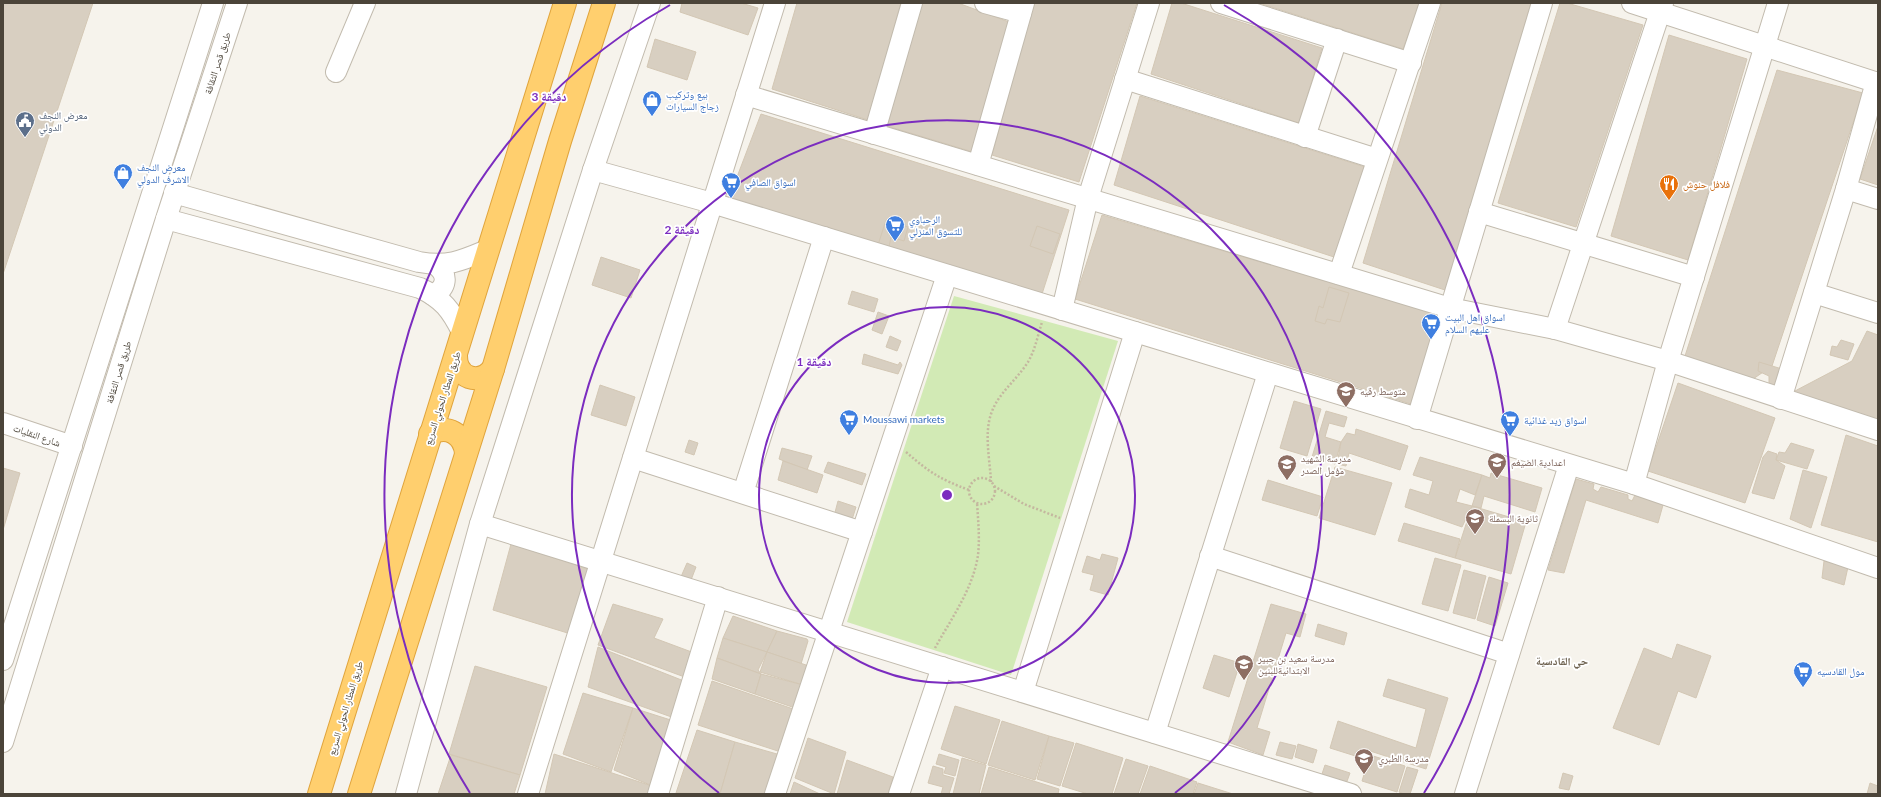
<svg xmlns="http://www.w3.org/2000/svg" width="1881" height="797" viewBox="0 0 1881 797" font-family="Lato,'Noto Naskh Arabic',sans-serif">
  <rect width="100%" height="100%" fill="#f6f3ec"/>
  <!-- green -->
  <polygon fill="#d2eab5" points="954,296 1118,341 1011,675 847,622"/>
  <!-- building -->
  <g fill="#d8cfc1" stroke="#d3c7b4">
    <polygon points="3,3 93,3 3,274"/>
    <polygon points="682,3 741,3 758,8 748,35 680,12"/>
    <polygon points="797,3 901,3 868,120 772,89"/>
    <polygon points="921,3 958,3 1009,22 973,152 887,126"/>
    <polygon points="1034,3 1137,3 1079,182 992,155"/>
    <polygon points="1172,3 1181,3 1322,48 1299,123 1151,74"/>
    <polygon points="1259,3 1420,3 1403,49"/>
    <polygon points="1442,3 1531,3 1448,291 1363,263"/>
    <polygon points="1560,3 1567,3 1643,25 1576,227 1498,203"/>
    <polygon points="1669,35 1747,59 1688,260 1611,236"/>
    <polygon points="655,39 696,52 687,80 647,67"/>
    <polygon points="1777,70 1863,93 1772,366 1753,379 1685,356"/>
    <polygon points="1140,96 1365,167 1334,257 1114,185"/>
    <polygon points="761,114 1069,210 1042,294 729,198"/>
    <polygon points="1878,126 1878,185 1860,179"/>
    <polygon points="1102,215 1440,315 1411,404 1075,299"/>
    <polygon points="886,220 908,227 904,241 891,237 889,247 878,245"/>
    <polygon points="1037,226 1060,234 1053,254 1030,246"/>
    <polygon points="601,257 640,270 631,298 592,285"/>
    <polygon points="1329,287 1349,293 1340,322 1327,319 1325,324 1315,321 1319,306 1323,308"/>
    <polygon points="852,291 878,299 874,312 848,304"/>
    <polygon points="878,312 889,316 882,334 872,330"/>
    <polygon points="1867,331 1878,335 1878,420 1793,392 1852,361"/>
    <polygon points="890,336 901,341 897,351 886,347"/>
    <polygon points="1841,340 1854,344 1848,360 1830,355 1832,346 1837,347"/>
    <polygon points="864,354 898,365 900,362 902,365 898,374 862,364"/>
    <polygon points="1759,362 1782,369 1777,387 1769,384 1769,376 1758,371"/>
    <polygon points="1678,383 1775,418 1745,503 1648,471"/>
    <polygon points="600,385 635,397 626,426 591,415"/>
    <polygon points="1294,401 1321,409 1307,456 1280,448"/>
    <polygon points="1326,411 1347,417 1344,427 1329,423 1325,437 1341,442 1335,464 1312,457"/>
    <polygon points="1356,429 1408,446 1400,470 1349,453 1346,466 1337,464 1341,442 1347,433 1355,435"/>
    <polygon points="1846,435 1878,446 1878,542 1821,525"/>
    <polygon points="689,440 698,443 694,455 685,452"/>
    <polygon points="1791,443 1814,450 1807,469 1776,460 1779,452 1785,453"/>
    <polygon points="782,448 812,456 807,470 779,459"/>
    <polygon points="1768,451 1777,454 1776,460 1785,466 1774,499 1752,493 1763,457"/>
    <polygon points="1420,457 1482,475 1475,495 1460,489 1456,502 1472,506 1462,527 1405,507 1410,489 1429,495 1433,481 1413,475"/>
    <polygon points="783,461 823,475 817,493 778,480"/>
    <polygon points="828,462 866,474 862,485 824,472"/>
    <polygon points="1335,467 1392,483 1375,535 1319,518"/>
    <polygon points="3,468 20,473 3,530"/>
    <polygon points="1803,470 1827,477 1811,528 1790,519"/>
    <polygon points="1491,473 1542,488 1535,512 1484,496 1481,508 1472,506 1482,475 1490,478"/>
    <polygon points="1576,479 1594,484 1593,489 1598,492 1601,487 1628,495 1628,499 1632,501 1635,495 1663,505 1658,523 1586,500 1564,573 1548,570"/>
    <polygon points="1268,480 1323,497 1317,516 1262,500"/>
    <polygon points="838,501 856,507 850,526 833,520"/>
    <polygon points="1472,506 1526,522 1511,574 1455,558"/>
    <polygon points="1404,523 1460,539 1455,558 1398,541"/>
    <polygon points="511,544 594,571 574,635 493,610"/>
    <polygon points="1102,554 1118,558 1108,595 1090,590 1094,575 1082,572 1087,556 1100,560"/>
    <polygon points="1435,558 1461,565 1448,611 1422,604"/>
    <polygon points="1824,561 1848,567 1844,585 1822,578"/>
    <polygon points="687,563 696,567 691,580 680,579"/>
    <polygon points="1464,570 1486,576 1475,619 1453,613"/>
    <polygon points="1489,577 1508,583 1495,626 1477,620"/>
    <polygon points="613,604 663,619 654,638 697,654 690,679 598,645"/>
    <polygon points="1271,604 1306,614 1300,637 1286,633 1257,728 1270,732 1263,755 1228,742"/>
    <polygon points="733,616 777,631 767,652 723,638"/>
    <polygon points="1318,624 1347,633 1344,645 1315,636"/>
    <polygon points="777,631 807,639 808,641 801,664 767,652"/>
    <polygon points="723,638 767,652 758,670 761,674 717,658"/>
    <polygon points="1677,644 1711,656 1696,698 1678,691 1659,745 1613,728 1644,648 1672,659"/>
    <polygon points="598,647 689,683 677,719 588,687"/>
    <polygon points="767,652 809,666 803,685 760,672"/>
    <polygon points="1214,655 1240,663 1229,697 1203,688"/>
    <polygon points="717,658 761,674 755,694 712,679"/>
    <polygon points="475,666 547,687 520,775 449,754"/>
    <polygon points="761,674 803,685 795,708 755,694"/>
    <polygon points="1388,679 1448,698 1426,769 1367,750 1365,759 1330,748 1338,721 1416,748 1426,709 1383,696"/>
    <polygon points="712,681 799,711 787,754 698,725"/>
    <polygon points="583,693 633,708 611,772 563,754"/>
    <polygon points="955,706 1000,720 986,764 941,749"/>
    <polygon points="633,708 677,722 655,787 614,770"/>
    <polygon points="1002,721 1049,736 1035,780 988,765"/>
    <polygon points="697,730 735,742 720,794 676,793"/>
    <polygon points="1049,736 1074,743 1060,786 1037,779"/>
    <polygon points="808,738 846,752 834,794 795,778"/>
    <polygon points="735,742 784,756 771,794 720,794"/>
    <polygon points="1280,742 1296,746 1292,759 1276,755"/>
    <polygon points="1076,743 1123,758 1112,794 1088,794 1062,786"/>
    <polygon points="1298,744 1317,750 1313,763 1295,757"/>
    <polygon points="554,754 655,787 656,794 545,794"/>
    <polygon points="939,754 959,760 955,776 944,773 946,767 936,764"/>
    <polygon points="451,755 520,775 514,794 438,794"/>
    <polygon points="1370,755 1405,766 1397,792 1362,781"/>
    <polygon points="962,758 986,765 979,794 953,794"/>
    <polygon points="1126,759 1148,766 1138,794 1114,794"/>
    <polygon points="847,760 893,777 888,794 837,794"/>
    <polygon points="1325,765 1350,773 1346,784 1321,777"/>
    <polygon points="933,766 943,769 943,775 954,778 949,794 941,794 943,787 928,783"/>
    <polygon points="1150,766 1197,782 1193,794 1140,794"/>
    <polygon points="989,767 1059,789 1058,794 981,794"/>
    <polygon points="1407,767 1418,770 1410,794 1404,794 1399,792"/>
    <polygon points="1563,773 1573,776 1569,790 1559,788"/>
    <polygon points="794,782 820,794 790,794"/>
    <polygon points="1198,783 1233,794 1194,794"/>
    <polygon points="1870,783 1878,786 1878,794 1867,794"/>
  </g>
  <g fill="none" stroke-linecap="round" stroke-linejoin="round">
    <defs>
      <g id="minor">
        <polyline points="985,3 1021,13"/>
        <polyline points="1221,3 1411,63"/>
        <polyline points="1632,3 1878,83"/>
        <polyline points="336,72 365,3"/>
        <polyline points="1125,79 1377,159"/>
        <polyline points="746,95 1450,308 1555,329 1668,361 1878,430"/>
        <polyline points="874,134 912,3"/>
        <polyline points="1305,137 1337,39"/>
        <polyline points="978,165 1024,3"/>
        <polyline points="593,170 712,203 1634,484 1878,568"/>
        <polyline points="1846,189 1878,199"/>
        <path d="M174,193l245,69c29,5 42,-1 68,-12"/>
        <polyline points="1479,212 1694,277"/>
        <path d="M166,219l254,69c23,11 31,22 42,44"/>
        <polyline points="1339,274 1430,3"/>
        <polyline points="1814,293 1878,313"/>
        <path d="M433,295c14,-7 16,-20 3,-30"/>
        <polyline points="1062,310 1088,198 1149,3"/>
        <polyline points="1555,329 1663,3"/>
        <polyline points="1781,399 1846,189 1876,82"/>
        <polyline points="1417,419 1542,3"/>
        <polyline points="3,423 72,446"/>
        <polyline points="633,458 862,532"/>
        <polyline points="1634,484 1668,361 1778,3"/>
        <polyline points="743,493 824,237"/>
        <polyline points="480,524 1351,794"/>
        <polyline points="1210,556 1509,654"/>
        <polyline points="3,660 213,3"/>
        <polyline points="1023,692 1135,332"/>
        <polyline points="1155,733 1268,373"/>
        <polyline points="3,742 166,219 237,3"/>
        <polyline points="406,794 480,524 593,170 650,3"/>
        <polyline points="528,794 775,3"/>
        <polyline points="658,794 718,597"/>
        <polyline points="775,794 947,275"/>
        <polyline points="899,794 942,667"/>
        <polyline points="1465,794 1569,465"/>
      </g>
      <g id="highway">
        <path d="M456,356c0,22 23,30 37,13"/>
        <path d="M430,434c17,-10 34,0 36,19"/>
        <polyline points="319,794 565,3"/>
        <polyline points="359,794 493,369 560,141 604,3"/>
      </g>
    </defs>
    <!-- minor casing -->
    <use href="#minor" stroke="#c2bbae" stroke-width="22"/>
    <!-- highway casing -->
    <use href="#highway" stroke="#e0a43c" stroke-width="24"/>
    <!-- path -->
    <g stroke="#c4b79f" stroke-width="2.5" stroke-dasharray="2 2" stroke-linecap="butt">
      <path d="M906,452c24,21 34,27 63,38"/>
      <circle cx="982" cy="491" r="13"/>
      <path d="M991,482c-1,-22 -7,-47 0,-68 7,-21 25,-33 37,-52 7,-12 10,-27 14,-40"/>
      <polyline points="994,486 1024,504 1060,518"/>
      <path d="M935,648c16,-29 38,-59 43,-93 2,-17 0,-35 -1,-53"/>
    </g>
    <!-- minor -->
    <use href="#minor" stroke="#fff" stroke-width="20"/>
    <!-- highway -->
    <use href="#highway" stroke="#ffcf6e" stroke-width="22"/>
  </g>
  <!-- distance rings -->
  <g fill="none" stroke="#7b2cbf" stroke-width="2">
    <circle cx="947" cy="495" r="188"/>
    <path d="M719 793A375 375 0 1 1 1175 793"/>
    <path d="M470 793A563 563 0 0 1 670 5M1224 5A563 563 0 0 1 1424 793"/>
  </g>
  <!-- icons -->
  <defs>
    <symbol id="shop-pin" viewBox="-11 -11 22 30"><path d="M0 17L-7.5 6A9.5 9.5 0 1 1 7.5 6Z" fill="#3f7fe0" stroke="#fff"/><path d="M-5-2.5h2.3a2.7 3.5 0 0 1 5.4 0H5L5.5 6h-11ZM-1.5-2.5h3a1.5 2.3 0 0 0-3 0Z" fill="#fff"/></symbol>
    <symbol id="civic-pin" viewBox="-11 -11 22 30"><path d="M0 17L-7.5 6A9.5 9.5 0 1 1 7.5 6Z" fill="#5c6f8a" stroke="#fff"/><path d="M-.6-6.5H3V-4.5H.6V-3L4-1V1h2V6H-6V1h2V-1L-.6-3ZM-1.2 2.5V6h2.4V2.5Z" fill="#fff"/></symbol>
    <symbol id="supermarket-pin" viewBox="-11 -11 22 30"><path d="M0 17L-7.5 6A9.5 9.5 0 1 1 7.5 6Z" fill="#3f7fe0" stroke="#fff"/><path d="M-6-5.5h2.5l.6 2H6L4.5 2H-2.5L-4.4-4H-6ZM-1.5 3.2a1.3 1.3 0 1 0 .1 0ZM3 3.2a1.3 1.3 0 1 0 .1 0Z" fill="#fff"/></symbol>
    <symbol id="restaurant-pin" viewBox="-11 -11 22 30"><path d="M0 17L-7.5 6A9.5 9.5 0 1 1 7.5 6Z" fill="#e8710a" stroke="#fff"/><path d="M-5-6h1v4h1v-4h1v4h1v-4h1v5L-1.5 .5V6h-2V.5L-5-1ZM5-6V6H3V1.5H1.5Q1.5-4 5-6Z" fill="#fff"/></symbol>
    <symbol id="school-pin" viewBox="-11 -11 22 30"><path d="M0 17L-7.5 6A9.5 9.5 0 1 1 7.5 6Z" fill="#8d6e63" stroke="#fff"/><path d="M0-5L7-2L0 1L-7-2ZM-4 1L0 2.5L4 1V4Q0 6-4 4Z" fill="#fff"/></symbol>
  </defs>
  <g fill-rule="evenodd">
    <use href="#shop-pin" x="641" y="89" width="22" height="30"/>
    <use href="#civic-pin" x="14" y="110" width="22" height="30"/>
    <use href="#shop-pin" x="112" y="162" width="22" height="30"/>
    <use href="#supermarket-pin" x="720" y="171" width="22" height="30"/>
    <use href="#restaurant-pin" x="1658" y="173" width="22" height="30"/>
    <use href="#supermarket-pin" x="884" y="214" width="22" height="30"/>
    <use href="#supermarket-pin" x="1420" y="312" width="22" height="30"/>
    <use href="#school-pin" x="1335" y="380" width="22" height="30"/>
    <use href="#supermarket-pin" x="838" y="408" width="22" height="30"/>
    <use href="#supermarket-pin" x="1499" y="409" width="22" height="30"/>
    <use href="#school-pin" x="1486" y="451" width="22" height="30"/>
    <use href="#school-pin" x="1276" y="453" width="22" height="30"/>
    <use href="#school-pin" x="1464" y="507" width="22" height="30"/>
    <use href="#school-pin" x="1233" y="653" width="22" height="30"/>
    <use href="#supermarket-pin" x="1792" y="660" width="22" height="30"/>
    <use href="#school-pin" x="1353" y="747" width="22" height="30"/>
  </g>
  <g text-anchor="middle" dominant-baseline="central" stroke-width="3.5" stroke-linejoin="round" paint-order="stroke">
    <!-- street labels -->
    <g font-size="10" fill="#4b4439" stroke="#fff">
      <text transform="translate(217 63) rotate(-72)">طريق قصر الثقافة</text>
      <text transform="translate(118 372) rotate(-73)">طريق قصر الثقافة</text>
      <text transform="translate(442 398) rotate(-72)">طريق المطار الحولي السريع</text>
      <text transform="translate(37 435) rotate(19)">شارع النقليات</text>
      <text transform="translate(345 708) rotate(-73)">طريق المطار الحولي السريع</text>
    </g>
    <!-- shop labels -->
    <g font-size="10" fill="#366cbe" stroke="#fff" text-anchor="start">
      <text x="666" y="94">بيع وتركيب<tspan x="666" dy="12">زجاج السيارات</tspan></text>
      <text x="137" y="167">معرض النجف<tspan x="137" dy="12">الاشرف الدولي</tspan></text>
      <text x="745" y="182">اسواق الصافي</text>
      <text x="909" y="219">الرحباوي<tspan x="909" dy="12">للتسوق المنزلي</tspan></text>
      <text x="1445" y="317">اسواق اهل البيت<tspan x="1445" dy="12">عليهم السلام</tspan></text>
      <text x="863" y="419">Moussawi markets</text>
      <text x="1524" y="420">اسواق زيد غذائية</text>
      <text x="1817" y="671">مول القادسيه</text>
    </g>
    <!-- service labels -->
    <g font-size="10" fill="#4e5e75" stroke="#fff" text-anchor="start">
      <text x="39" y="115">معرض النجف<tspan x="39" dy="12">الدولي</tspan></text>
    </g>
    <!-- food labels -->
    <g font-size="10" fill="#c56008" stroke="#fff" text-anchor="start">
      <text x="1683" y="184">فلافل حنوش</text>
    </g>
    <!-- education labels -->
    <g font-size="10" fill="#785e54" stroke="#fff" text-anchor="start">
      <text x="1360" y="391">متوسط رقيه</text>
      <text x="1301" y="458">مدرسة الشهيد<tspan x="1301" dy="12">مؤمل الصدر</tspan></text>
      <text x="1511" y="462">اعدادية الضيغم</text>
      <text x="1489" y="518">ثانوية البسملة</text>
      <text x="1258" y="658">مدرسة سعيد بن جبير<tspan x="1258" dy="12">الابتدائيةللبنين</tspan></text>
      <text x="1378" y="758">مدرسة الطبري</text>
    </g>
    <!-- neighbourhood labels -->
    <g font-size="11" font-weight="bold" fill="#6e6250" stroke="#fff">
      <text x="1562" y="660">حي القادسية</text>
    </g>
  </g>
  <circle cx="947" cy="495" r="6" fill="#7b2cbf" stroke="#fff" stroke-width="2"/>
  <g font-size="12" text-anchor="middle" font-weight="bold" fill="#7b2cbf" stroke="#fff" stroke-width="3.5" stroke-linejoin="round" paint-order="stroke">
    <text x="549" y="101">3 دقيقة</text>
    <text x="682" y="234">2 دقيقة</text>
    <text x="814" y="366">1 دقيقة</text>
  </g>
  <!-- border -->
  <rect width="1881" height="797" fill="none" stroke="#4b4439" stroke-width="8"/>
</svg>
